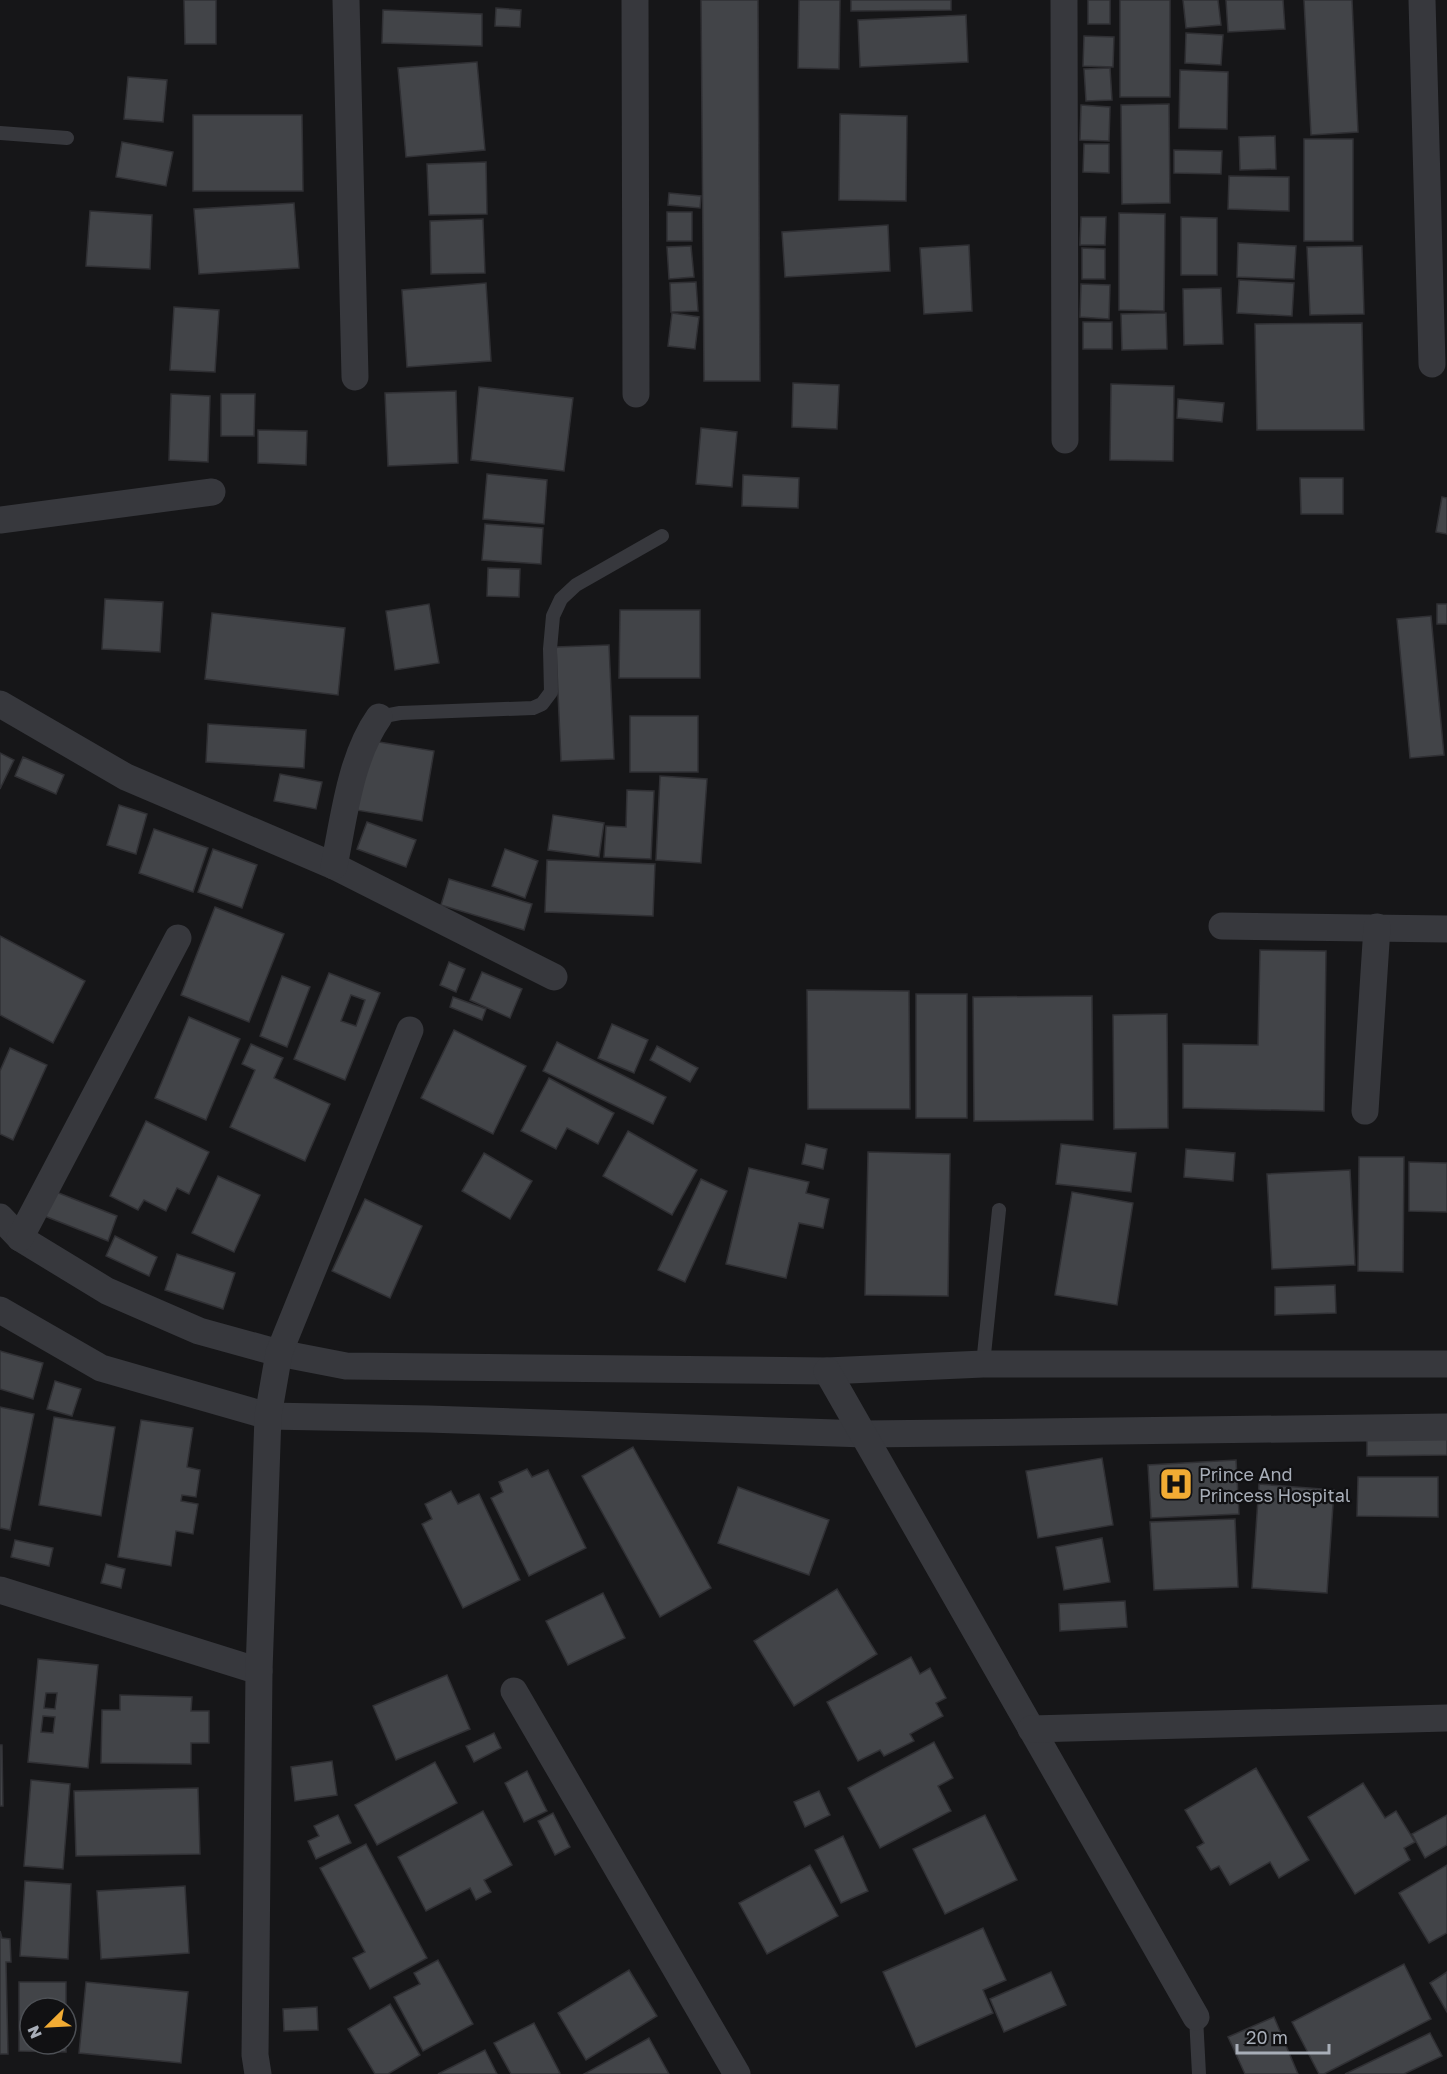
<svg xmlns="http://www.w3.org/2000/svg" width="1447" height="2074" viewBox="0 0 1447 2074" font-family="'Golos Text',sans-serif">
  <rect width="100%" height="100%" fill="#161618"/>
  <!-- building -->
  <g fill="#424448" stroke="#303034" stroke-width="1.5" fill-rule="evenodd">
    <polygon points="184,0 216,0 216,44 185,44"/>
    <polygon points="701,0 758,0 760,381 704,381"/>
    <polygon points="799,0 840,0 839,69 798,68"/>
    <polygon points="851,0 951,0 951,10 851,11"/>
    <rect x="1088" y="0" width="22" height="24"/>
    <rect x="1120" y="0" width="50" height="97"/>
    <polygon points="1183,0 1218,0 1221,25 1186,28"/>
    <polygon points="1226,0 1283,0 1285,29 1228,32"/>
    <polygon points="1304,0 1352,0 1358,132 1311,135"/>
    <polygon points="496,8 521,10 520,27 495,26"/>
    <polygon points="383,10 482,14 482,46 382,43"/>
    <polygon points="966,15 968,62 860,67 858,20"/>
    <polygon points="1186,33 1223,35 1221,65 1185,63"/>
    <polygon points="1084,36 1114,37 1113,67 1083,66"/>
    <polygon points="477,62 485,150 406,157 398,68"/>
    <polygon points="1110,68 1112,100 1086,101 1084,69"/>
    <polygon points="1180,70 1228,72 1227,129 1179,128"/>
    <polygon points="128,77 167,80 163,122 124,119"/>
    <polygon points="1169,104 1170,203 1122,204 1121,105"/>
    <polygon points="1081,105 1110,107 1109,141 1080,140"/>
    <polygon points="840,114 907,116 906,201 839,200"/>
    <polygon points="193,115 302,115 303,191 193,191"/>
    <polygon points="1275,136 1276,169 1240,170 1239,137"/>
    <rect x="1304" y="139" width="49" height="102"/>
    <polygon points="122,142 173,152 166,186 116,177"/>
    <polygon points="1084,144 1109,144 1109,173 1083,172"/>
    <polygon points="1174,150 1222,151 1221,174 1174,173"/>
    <polygon points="486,162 487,214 429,215 427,164"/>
    <polygon points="1229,176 1289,177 1289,211 1228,209"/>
    <polygon points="669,193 701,196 700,208 668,205"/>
    <polygon points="294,203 299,268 199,274 194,209"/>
    <polygon points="90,211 152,215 150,269 86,266"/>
    <rect x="667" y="212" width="25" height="29"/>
    <polygon points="1119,213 1165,214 1164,311 1119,310"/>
    <polygon points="1081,217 1106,217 1105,245 1080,245"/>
    <polygon points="1181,217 1217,218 1217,275 1181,275"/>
    <polygon points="483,219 485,273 431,274 430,221"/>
    <polygon points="888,225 890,271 785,277 782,232"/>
    <polygon points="1238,243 1296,246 1294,279 1237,277"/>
    <polygon points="969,245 972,311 924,314 920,248"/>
    <polygon points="691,246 694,277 669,279 667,247"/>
    <polygon points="1362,246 1364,314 1310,315 1307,247"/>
    <polygon points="1082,248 1105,249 1105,279 1082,279"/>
    <polygon points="1239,280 1294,283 1292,316 1237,313"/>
    <polygon points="696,282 698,311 671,312 670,283"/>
    <polygon points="486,283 491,361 407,367 402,290"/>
    <polygon points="1081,284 1110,285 1109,319 1080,317"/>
    <polygon points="1221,288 1223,344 1184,345 1183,289"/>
    <polygon points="174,307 219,310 215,372 170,370"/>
    <polygon points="672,313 699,317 695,349 668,346"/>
    <polygon points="1166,313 1167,349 1122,350 1121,314"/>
    <rect x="1083" y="322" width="29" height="27"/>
    <polygon points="1362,323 1364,430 1257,430 1255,324"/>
    <polygon points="793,383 839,385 837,429 792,427"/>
    <polygon points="1111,384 1174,386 1173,461 1110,460"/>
    <polygon points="479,387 573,398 564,471 471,460"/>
    <polygon points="456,391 458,463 388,466 385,393"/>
    <polygon points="171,394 210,396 208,462 169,460"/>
    <polygon points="221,394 255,394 254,436 221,436"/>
    <polygon points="1178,399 1224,403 1222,422 1177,418"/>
    <polygon points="701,428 737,432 732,487 696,484"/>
    <polygon points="258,430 307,431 306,465 258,463"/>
    <polygon points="487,474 547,480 544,524 483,519"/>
    <polygon points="743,475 799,478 798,508 742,506"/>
    <polygon points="1300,478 1343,478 1343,514 1301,514"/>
    <polygon points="1442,497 1447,498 1447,534 1436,532"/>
    <polygon points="485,524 543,528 541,564 482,560"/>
    <polygon points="488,568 520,569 519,597 487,596"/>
    <polygon points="105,599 163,602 160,652 102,649"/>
    <polygon points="429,604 439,663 395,670 386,611"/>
    <rect x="1437" y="604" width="10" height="20"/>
    <polygon points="620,610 700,610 700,678 619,678"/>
    <polygon points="212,613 345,628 338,695 205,679"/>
    <polygon points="1431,616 1444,755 1410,758 1397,619"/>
    <polygon points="609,645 614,759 561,761 556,647"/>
    <rect x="630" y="716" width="68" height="56"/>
    <polygon points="208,724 306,730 304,768 206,762"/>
    <polygon points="367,740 434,751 422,821 356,810"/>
    <polygon points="0,753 14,760 0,789"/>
    <polygon points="23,757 64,775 56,794 15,776"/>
    <polygon points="280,774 322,782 316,809 274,801"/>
    <polygon points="660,776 707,779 701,863 656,860"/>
    <polygon points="627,790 654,791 651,859 604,857 606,826 626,827"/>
    <polygon points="119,805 147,814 136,854 107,845"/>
    <polygon points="553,815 604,823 599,857 548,850"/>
    <polygon points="367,822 416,840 406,867 357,849"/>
    <polygon points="154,829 208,848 193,892 139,873"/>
    <polygon points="213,849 257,865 242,908 198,892"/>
    <polygon points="505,849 538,861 525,898 492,886"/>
    <polygon points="547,860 655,864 653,916 545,912"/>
    <polygon points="449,879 532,904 524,930 441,905"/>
    <polygon points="215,907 284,934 249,1022 181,995"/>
    <polygon points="0,936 85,981 53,1043 0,1015"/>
    <polygon points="1260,950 1326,951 1324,1111 1183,1108 1183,1044 1258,1045"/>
    <polygon points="449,962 465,969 456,992 440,985"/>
    <polygon points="482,972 522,989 510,1018 470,1000"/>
    <path d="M329,973l51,20 -35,87 -51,-21zM351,995l14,5 -9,26 -15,-5z"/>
    <polygon points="282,976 310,987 287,1047 260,1036"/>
    <polygon points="807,990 909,991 910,1109 808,1109"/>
    <rect x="916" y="994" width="51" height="124"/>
    <polygon points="1092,996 1093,1120 974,1121 973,997"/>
    <polygon points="453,997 486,1009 482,1020 450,1007"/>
    <polygon points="1167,1014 1168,1128 1114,1129 1113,1015"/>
    <polygon points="189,1017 240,1039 206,1120 155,1098"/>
    <polygon points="612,1024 648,1040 634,1073 598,1058"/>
    <polygon points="454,1030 526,1066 493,1134 421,1098"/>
    <polygon points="557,1042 666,1097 653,1124 543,1071"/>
    <polygon points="251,1044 283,1058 274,1078 330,1104 305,1161 230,1127 255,1070 242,1064"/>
    <polygon points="657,1046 698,1068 690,1082 650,1060"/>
    <polygon points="10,1048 47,1065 13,1140 0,1134 0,1071"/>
    <polygon points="549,1078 614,1113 598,1144 567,1128 556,1149 521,1131"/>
    <polygon points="146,1121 209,1152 189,1194 177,1188 166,1211 144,1200 138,1210 110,1196"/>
    <polygon points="628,1131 697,1170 672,1215 603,1176"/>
    <polygon points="806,1144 827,1149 823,1169 802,1164"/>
    <polygon points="1061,1144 1136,1153 1131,1192 1056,1184"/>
    <polygon points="1186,1149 1235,1153 1233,1181 1184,1177"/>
    <polygon points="868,1152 950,1154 948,1296 865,1295"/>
    <polygon points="484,1153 532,1181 510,1219 462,1191"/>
    <polygon points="1359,1157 1404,1157 1403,1272 1358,1271"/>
    <polygon points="1409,1162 1447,1163 1447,1212 1409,1211"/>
    <polygon points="749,1168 809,1182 806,1193 829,1199 823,1228 799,1223 786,1278 726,1264"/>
    <polygon points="1350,1170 1355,1265 1272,1269 1267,1174"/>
    <polygon points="218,1176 260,1195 234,1252 192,1233"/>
    <polygon points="701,1179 727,1191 685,1282 658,1270"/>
    <polygon points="51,1190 117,1216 108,1241 42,1215"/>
    <polygon points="1072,1192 1133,1203 1117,1305 1055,1295"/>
    <polygon points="365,1199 422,1226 390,1298 332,1271"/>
    <polygon points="115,1236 157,1257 149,1276 106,1256"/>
    <polygon points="177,1254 235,1273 223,1309 165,1290"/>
    <polygon points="1335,1285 1336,1313 1275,1315 1275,1287"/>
    <polygon points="0,1351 43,1363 33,1399 0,1389"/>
    <polygon points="55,1381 81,1389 72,1416 47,1409"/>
    <polygon points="0,1407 34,1414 10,1530 0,1528"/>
    <polygon points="54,1417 115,1427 101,1516 39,1505"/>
    <polygon points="141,1420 193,1428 187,1467 200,1470 196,1497 182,1495 181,1501 198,1504 193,1534 176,1531 171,1566 118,1557"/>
    <polygon points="1447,1436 1447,1455 1367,1456 1367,1437"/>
    <polygon points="633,1447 711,1588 660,1617 582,1476"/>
    <polygon points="1102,1458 1113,1525 1038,1538 1026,1471"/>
    <polygon points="1236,1460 1239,1514 1151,1518 1148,1465"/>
    <polygon points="527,1469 532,1477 548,1470 586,1548 529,1576 491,1498 503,1492 499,1482"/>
    <polygon points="1358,1477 1438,1477 1438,1517 1357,1516"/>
    <polygon points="1259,1484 1334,1490 1327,1593 1252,1588"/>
    <polygon points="738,1487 829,1520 809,1575 718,1543"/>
    <polygon points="451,1491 458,1504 479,1494 520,1580 463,1608 422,1524 432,1519 425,1504"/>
    <polygon points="1235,1519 1238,1587 1154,1590 1150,1522"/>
    <polygon points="1102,1538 1110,1582 1064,1590 1056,1547"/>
    <polygon points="15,1540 53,1548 49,1566 11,1557"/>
    <polygon points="106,1564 125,1569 121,1588 101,1583"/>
    <polygon points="837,1589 877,1654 794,1706 754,1641"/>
    <polygon points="603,1593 625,1638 568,1665 546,1621"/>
    <polygon points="1125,1601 1127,1627 1060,1631 1059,1604"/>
    <polygon points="911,1657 920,1674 930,1668 946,1698 936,1703 943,1716 910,1734 914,1741 884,1756 880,1750 858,1761 827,1702"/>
    <path d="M38,1659l60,6 -10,103 -60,-6zM46,1693h11l-2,16 -11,-1zM43,1716l12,1 -2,16 -12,-1z"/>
    <polygon points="447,1675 470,1729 396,1760 373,1706"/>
    <polygon points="120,1695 192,1697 191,1711 209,1711 209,1743 191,1743 191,1764 101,1763 102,1710 120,1710"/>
    <polygon points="494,1733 501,1748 474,1762 466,1746"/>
    <polygon points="934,1742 953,1778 938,1786 951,1811 880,1848 848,1788"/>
    <polygon points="0,1745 2,1745 3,1806 0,1806"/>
    <polygon points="332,1761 337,1795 295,1801 291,1767"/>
    <polygon points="435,1762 457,1803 377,1845 355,1805"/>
    <polygon points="1256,1768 1309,1860 1279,1878 1270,1862 1230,1885 1219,1866 1211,1870 1197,1847 1204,1843 1185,1810"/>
    <polygon points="527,1771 547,1811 524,1822 505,1783"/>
    <polygon points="31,1780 70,1784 63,1869 24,1866"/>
    <polygon points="1363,1783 1385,1818 1396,1811 1415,1842 1404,1848 1410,1860 1355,1894 1308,1817"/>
    <polygon points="198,1788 200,1854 76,1856 74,1791"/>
    <polygon points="819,1791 830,1815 805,1827 794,1802"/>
    <polygon points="483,1811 512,1865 484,1880 491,1892 476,1900 470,1888 426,1911 398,1857"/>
    <polygon points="553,1813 570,1847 555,1855 538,1821"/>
    <polygon points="338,1815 351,1843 316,1859 308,1841 319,1836 314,1826"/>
    <polygon points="985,1815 1017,1880 945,1914 913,1849"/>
    <polygon points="1447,1815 1447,1845 1425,1858 1412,1834"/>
    <polygon points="843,1836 868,1891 841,1903 815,1850"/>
    <polygon points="366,1844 427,1958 370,1989 353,1958 365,1952 320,1868"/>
    <polygon points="810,1865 838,1916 767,1954 739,1903"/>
    <polygon points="1447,1865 1447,1933 1429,1943 1399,1893"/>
    <polygon points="25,1881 71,1884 68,1959 20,1956"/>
    <polygon points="185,1886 189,1953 101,1959 97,1891"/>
    <polygon points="983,1928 1006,1980 983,1990 993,2013 916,2047 883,1972"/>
    <polygon points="0,1931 2,1938 10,1939 11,1962 6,1962 8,2054 0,2054"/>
    <polygon points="438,1960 473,2024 423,2051 394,1997 420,1984 414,1973"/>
    <polygon points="1404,1964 1431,2019 1324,2074 1319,2074 1292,2022"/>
    <polygon points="629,1970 657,2016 586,2060 558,2013"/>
    <polygon points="1051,1972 1066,2005 1004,2032 990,1999"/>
    <polygon points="1447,1972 1447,2012 1430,1983"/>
    <polygon points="19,1982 66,1982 66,2008 30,2008 30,2044 66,2044 66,2052 19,2051"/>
    <polygon points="86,1982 188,1992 181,2063 79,2053"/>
    <polygon points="390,2004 420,2055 388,2074 375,2074 348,2029"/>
    <polygon points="317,2007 318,2030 284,2031 283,2009"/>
    <polygon points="1274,2017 1298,2074 1245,2074 1228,2037"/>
    <polygon points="534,2023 560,2073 558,2074 511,2074 494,2043"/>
    <polygon points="1430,2033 1442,2056 1404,2074 1345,2074"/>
    <polygon points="649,2038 669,2074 584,2074"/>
    <polygon points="485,2050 497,2074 438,2074"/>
  </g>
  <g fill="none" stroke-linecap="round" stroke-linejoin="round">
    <!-- lane -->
    <g stroke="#37383d" stroke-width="14">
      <polyline points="0,133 67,138"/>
      <polyline points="379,717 400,713 533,708 542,704 551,692 550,649 553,616 561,599 576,585 662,536"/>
      <polyline points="983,1364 999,1210"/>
      <polyline points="1196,2017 1199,2074"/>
    </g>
    <!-- street -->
    <g stroke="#37383d" stroke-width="27">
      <polyline points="346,0 355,377"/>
      <polyline points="635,0 636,394"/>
      <polyline points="1064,0 1065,440"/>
      <polyline points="1422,0 1432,364"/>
      <polyline points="0,520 212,492"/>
      <polyline points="0,704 126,777 334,866 554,977"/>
      <path d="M334,866c10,-48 16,-108 45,-149"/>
      <polyline points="1222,926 1447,929"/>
      <polyline points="1365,1111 1377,927"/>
      <polyline points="0,1217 20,1238 107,1291 199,1331 279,1353 346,1366 827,1371 983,1364 1447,1364"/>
      <polyline points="20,1238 178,938"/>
      <polyline points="0,1310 101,1368 268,1416 428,1419 865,1434 1447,1427"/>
      <polyline points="827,1371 1196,2017"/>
      <polyline points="0,1590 259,1671"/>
      <polyline points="514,1691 737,2074"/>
      <polyline points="1031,1729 1447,1718"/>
      <polyline points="258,2074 255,2055 259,1671 268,1416 279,1353 410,1030"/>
    </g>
  </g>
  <!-- icons -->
  <defs>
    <symbol id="hospital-square" viewBox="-11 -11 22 22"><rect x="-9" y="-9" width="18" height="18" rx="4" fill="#f2ac34" stroke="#111113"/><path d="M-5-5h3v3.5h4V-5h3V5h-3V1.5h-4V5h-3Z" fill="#111"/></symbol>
  </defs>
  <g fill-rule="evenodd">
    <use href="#hospital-square" x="1157" y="1465" width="38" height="38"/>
  </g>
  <g text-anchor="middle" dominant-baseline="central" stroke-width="4.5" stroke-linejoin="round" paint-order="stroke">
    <!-- poi labels -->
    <g font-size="18" fill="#a8aeb8" stroke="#111113" text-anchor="start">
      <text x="1199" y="1474">Prince And<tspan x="1199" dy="21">Princess Hospital</tspan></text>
    </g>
  </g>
  <!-- north arrow -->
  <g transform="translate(48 2026) rotate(246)"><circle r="28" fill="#111113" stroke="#4d5055" stroke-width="1.5"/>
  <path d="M0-4.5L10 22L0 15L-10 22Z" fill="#f2ac34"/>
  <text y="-9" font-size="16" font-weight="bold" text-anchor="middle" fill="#a8aeb8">N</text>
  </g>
  <!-- scale -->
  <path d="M1237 2044v9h92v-9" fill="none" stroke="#a8aeb8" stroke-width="3"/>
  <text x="1246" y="2044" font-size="18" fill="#a8aeb8" stroke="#111113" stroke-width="4.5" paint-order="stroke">20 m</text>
</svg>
